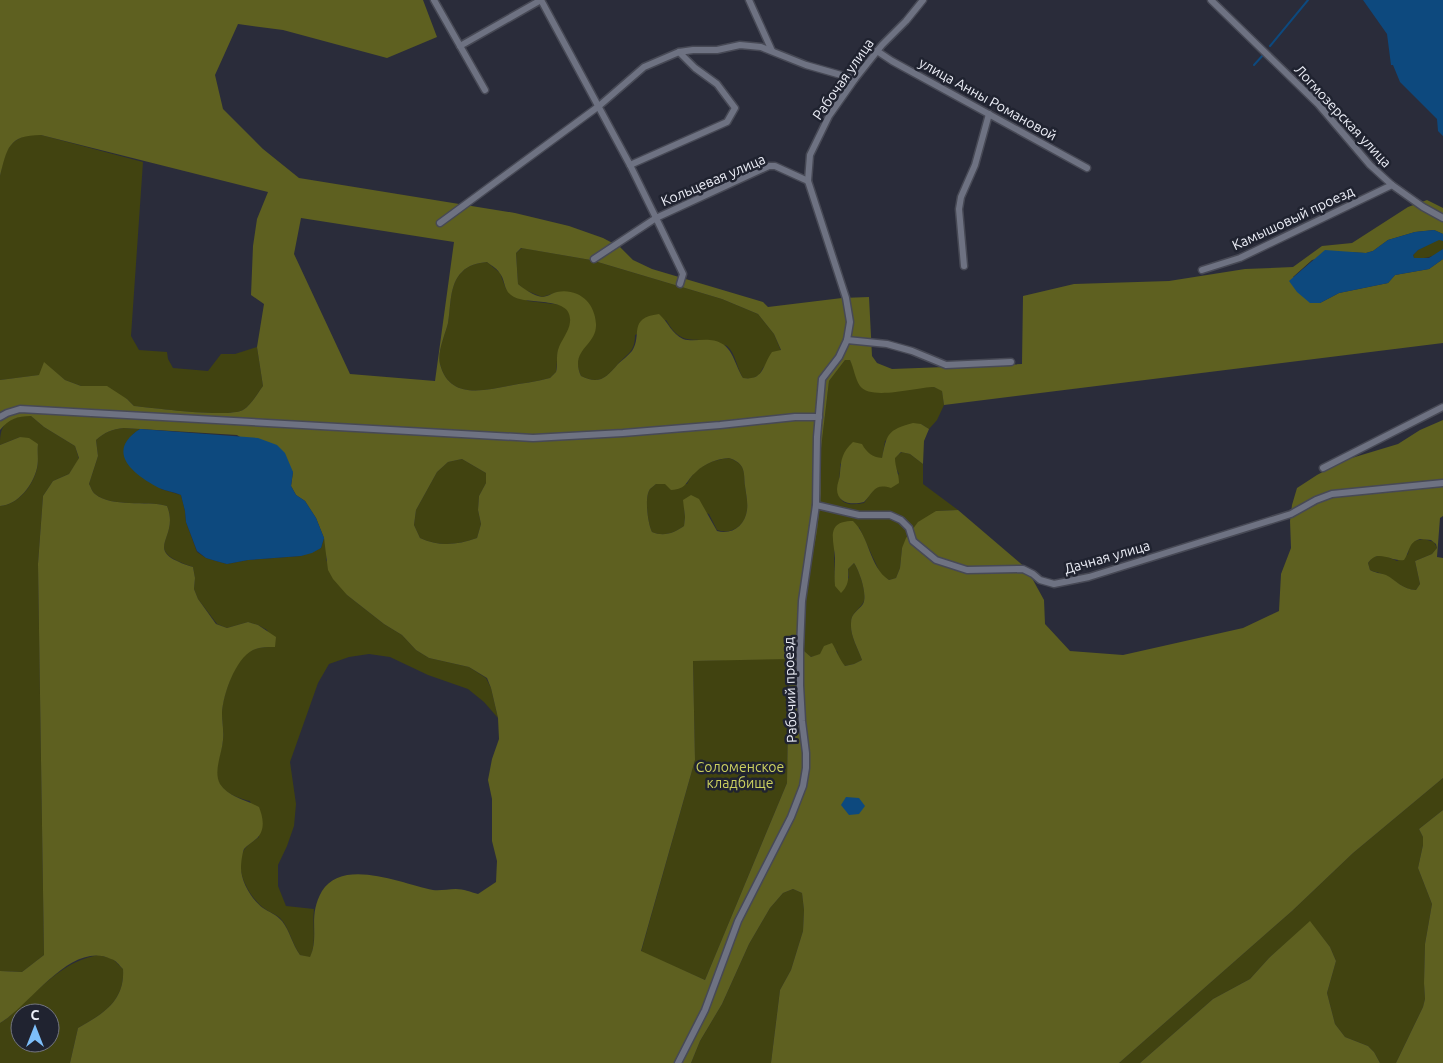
<svg xmlns="http://www.w3.org/2000/svg" width="1443" height="1063" viewBox="0 0 1443 1063" font-family="Ubuntu,sans-serif">
  <rect width="100%" height="100%" fill="#2a2c3a"/>
  <!-- green -->
  <g fill="#414310" fill-rule="evenodd">
    <path d="M27,135h14l102,27 -12,174 8,14 28,2 1,7 5,9 35,3 13,-17h14l22,-7 6,39c-5,7 -12,19 -20,24 -15,8 -89,-2 -109,-4l-7,-7 -29,-13h-17l-16,-6 -21,-17 -4,12 -40,5v-204c5,-21 5,-33 27,-41z"/>
    <path d="M1439,239l4,2v8c-9,8 -17,10 -29,9l-1,-3 5,-5z"/>
    <path d="M522,248l69,12 131,39 36,15 16,20 7,17 -18,17 -4,7 -8,4 -8,-1c-6,-9 -7,-24 -16,-32 -2,-1 -5,-1 -7,-2 -25,-10 -37,6 -54,-24l-31,15c0,17 -7,18 -17,29 -12,14 -19,21 -37,12 -8,-18 0,-25 11,-39l-34,-45 -16,5 -17,-7 -7,-6 -2,-31z"/>
    <path d="M487,262l13,11 6,16 22,12 34,4 7,6 2,8 -1,9 -12,23 -2,21 -6,6c-14,4 -28,5 -42,8 -26,5 -59,13 -68,-22 -3,-12 5,-29 8,-41 3,-16 1,-39 14,-51 6,-7 16,-9 25,-10z"/>
    <path d="M845,360h5l4,7 5,17 75,3 8,3 2,15 -7,15 -8,9 -8,-5 -36,17 -3,18 -9,-2 -7,-5 -26,12c1,20 -12,46 24,39l10,-14 25,-15 -4,-8v-9l7,-5 8,2 13,10v20l35,26 -22,1 -34,37 -2,20 -4,10 -7,2 -8,-5 -22,-48 -25,24 1,35 14,-8 -1,-9 6,-6c5,7 14,32 9,40 -5,8 -12,10 -12,20 -1,13 7,25 11,37l-8,4 -9,2 -6,-6 -2,-9 -26,6 -7,-6 2,-62 15,-95v-45l8,-68z"/>
    <path d="M22,416h9l13,11 31,19 4,13 -10,15 -16,7 -10,15 -5,68 6,391 -22,17 -22,-1v-465c20,-1 38,-26 38,-46 0,-5 -1,-10 0,-16l-18,-7 -20,8c0,-18 4,-25 22,-29z"/>
    <path d="M124,428l16,1 -8,6 29,54 20,6 4,16 1,11 11,30 9,6 10,3 11,3 21,-4 53,-4 20,-8 3,-10 3,12 -1,10 21,35 37,29 18,11 14,15 13,8 40,9 17,11 5,10 7,30 -14,-16 -16,-13 -40,-14 -38,-18 -21,-3 -20,3 -20,7 -11,19 -28,79 6,42 -2,22 -7,20 -9,19v21l8,20 28,3c-2,16 3,33 -4,49l-10,-3c-8,-11 -11,-28 -20,-37 -6,-5 -14,-7 -20,-13 -13,-13 -26,-36 -16,-55 3,-5 10,-9 15,-13l-9,-36c-13,-3 -29,-9 -33,-23 -3,-11 5,-26 6,-38 1,-9 -1,-17 -1,-26 0,-17 11,-48 24,-60 8,-7 19,-7 29,-7l-8,-17 -9,-5 -10,-3 -21,6 -10,-4 -19,-25 -4,-10 1,-11 -2,-11c-55,-18 -12,-27 -26,-61 -21,-6 -55,2 -72,-12 -3,-2 -4,-7 -6,-10l9,-28 -2,-16c9,-8 16,-11 28,-12z"/>
    <path d="M729,458c5,2 10,4 13,9 3,5 2,13 3,19 1,8 3,16 2,24 -2,16 -15,25 -30,20l-8,-16 -25,-6 1,9 -1,9c-10,7 -20,11 -32,6 -4,-8 -8,-35 -2,-43 2,-2 4,-3 6,-5h31c8,-17 24,-24 42,-26z"/>
    <path d="M462,459l24,14v10l-7,13 -1,14 3,14 -4,14c-20,7 -38,9 -57,0l-6,-13 2,-15 21,-38 11,-10z"/>
    <path d="M1424,539l10,3 3,6 -5,6 -17,7 5,23 -4,6c-14,0 -22,-12 -34,-16 -5,-2 -8,-2 -12,-4l-2,-7 5,-6 10,-2 14,6 11,-7 1,-7 4,-6z"/>
    <polygon points="789,658 787,783 705,980 641,952 695,760 693,661"/>
    <polygon points="1443,778 1443,810 1419,829 1423,837 1423,845 1418,868 1432,904 1425,944 1424,983 1425,999 1423,1007 1396,1063 1380,1063 1374,1052 1368,1046 1345,1037 1335,1024 1327,993 1336,961 1330,947 1310,922 1269,958 1250,979 1213,999 1140,1063 1119,1063 1292,911 1353,853"/>
    <polygon points="793,889 802,893 804,910 803,931 791,970 780,990 771,1063 691,1063 700,1041 722,1004 749,944 770,908 783,893"/>
    <path d="M99,955l14,4 10,10c2,32 -20,45 -45,59l-8,35h-70v-40c8,-4 14,-11 21,-18 24,-21 45,-45 78,-50zM20,1013h30v30h-30z"/>
  </g>
  <!-- forest -->
  <g fill="#5e6020" fill-rule="evenodd">
    <path d="M0,0h423l14,37 -50,21 -104,-28 -45,-6 -23,51 8,34 40,40 36,29 216,35 54,13 34,12 17,9 13,13 19,9 111,33 5,5 74,-9 27,-1 3,59 5,7 15,6 130,-5 1,-68 51,-12 95,-3 76,-12 48,-2 29,-21 30,-3 56,-36 19,-7 16,8v26l-9,-4 -19,2 -27,8 -15,11 -7,2 -20,-1 -34,8 -19,17 27,26 19,-10 49,-10 7,-8 34,-6 14,-10v84l-499,62 -2,-14 -8,-4c-18,0 -63,14 -74,-1 -5,-7 -6,-18 -10,-26h-5l-16,21 -8,68v45l-4,37 -11,58 -2,62 7,6 9,-3 4,-8 8,-3c5,8 7,16 13,23l9,-2 8,-4c-4,-12 -12,-24 -11,-37 0,-10 7,-12 12,-19 5,-9 -4,-34 -9,-41l-6,6c1,11 0,17 -7,24l-6,-7c-1,-9 0,-18 0,-28 -1,-18 -10,-37 18,-37 17,16 16,46 36,59l7,-2 4,-10 2,-20 4,-10 12,-16 18,-11 22,-1 69,59 17,31 1,24 25,27 53,4 120,-27 36,-17 2,-37 10,-26 -1,-27 2,-16 5,-17 20,-13 28,-15 53,-16 22,-14 23,-10v96l-3,2 -3,39 6,1v220l-90,75 -61,58 -173,152h-348l9,-73 11,-20 12,-39 1,-21 -2,-17 -9,-4 -10,4 -13,15 -21,36 -27,60 -22,37 -9,22h-621l8,-35c25,-14 47,-27 45,-59 -4,-4 -7,-9 -12,-10 -40,-19 -81,47 -111,64v-52l22,1 22,-17 -6,-391 5,-68 10,-15 16,-7 10,-16 -4,-12 -31,-19 -13,-11c-14,0 -22,3 -31,14v-50l39,-5 5,-13 21,18 16,6h26l20,13 7,7c20,2 94,12 109,4 8,-5 15,-17 20,-24l-6,-39 7,-43 -13,-9 2,-49 4,-27 11,-27 -227,-57c-33,0 -34,14 -41,41zM301,218l153,24 -19,139 -85,-7 -56,-120zM521,248l70,12 131,39 36,15 16,20 7,16 -9,2c-10,14 -8,29 -29,26 -10,-16 -10,-36 -33,-38 -9,-1 -18,2 -27,-1 -11,-5 -15,-17 -24,-25 -32,4 -16,21 -27,37 -4,5 -10,9 -14,13 -12,14 -19,21 -37,12 -12,-27 16,-30 15,-52 -1,-21 -17,-36 -39,-32 -5,1 -10,5 -15,5 -8,-1 -18,-8 -24,-13l-2,-31zM487,262c5,4 11,7 14,13 4,6 3,15 10,20 15,12 62,-1 59,27 -1,10 -9,18 -12,28 -2,6 0,15 -2,22l-6,6c-14,4 -28,5 -42,8 -26,5 -59,13 -68,-22 -3,-12 5,-29 8,-41 3,-16 1,-39 14,-51 6,-7 16,-9 25,-10zM124,428l113,7 56,37 -2,14 5,9 9,6 11,17 8,20 4,32 5,9 14,16 37,29 18,11 14,15 13,8 40,9 18,11 4,10 7,30 1,21 -7,20 -4,21 4,19v42l5,20 -1,21 -18,12c-7,-2 -15,-5 -22,-5 -8,0 -16,2 -23,1 -30,-6 -90,-33 -111,1 -15,26 -2,44 -12,66l-10,-2c-8,-11 -10,-24 -18,-34 -5,-6 -13,-9 -19,-13 -11,-8 -22,-26 -22,-40 0,-5 1,-14 3,-19 3,-4 9,-7 12,-10 10,-9 7,-22 3,-32 -12,-7 -31,-10 -39,-23 -7,-13 2,-30 3,-44 1,-9 -1,-18 -1,-27 1,-18 13,-54 31,-63 7,-3 15,-3 22,-3l1,-10 -18,-12 -10,-3 -21,6 -11,-4 -18,-25 -4,-10 1,-11 -2,-11c-55,-17 -12,-27 -26,-61 -21,-6 -55,2 -72,-12 -3,-2 -4,-7 -6,-10l9,-28 -2,-16c9,-8 16,-11 28,-12zM729,458c6,2 10,4 13,9 3,6 2,13 3,19 1,8 3,16 2,24 -2,16 -15,25 -30,21l-18,-32 -8,-4 -8,5 2,17 -1,9c-10,7 -20,11 -32,6 -4,-8 -8,-35 -2,-43 2,-2 4,-3 6,-5h9l6,6c17,-1 14,-9 25,-18 9,-9 21,-13 33,-14zM462,459l24,14v10l-7,13 -1,14 3,14 -4,14c-20,7 -38,9 -57,0l-6,-13 2,-15 21,-38 11,-10zM1420,539l11,1 5,4 1,4 -5,6 -17,7 5,23 -4,6c-13,0 -20,-10 -30,-15 -6,-2 -11,-2 -16,-5l-2,-7c10,-15 23,-1 36,-3 6,-8 4,-18 16,-21zM789,659l-2,124 -82,197 -64,-29 54,-191 -2,-99z"/>
    <path d="M913,423l8,1 8,5 -5,12 -1,23 -13,-10 -9,-2 -6,6c0,9 4,16 4,25l-8,5c-17,-5 -17,4 -27,14 -11,3 -27,2 -27,-13 0,-5 3,-11 3,-16 1,-13 2,-21 13,-31l9,2c5,9 10,13 20,14 5,-24 5,-28 31,-35z"/>
    <path d="M20,437l9,1 9,6c-1,8 1,16 -1,24 -4,17 -19,37 -37,38v-61z"/>
    <polygon points="1443,810 1443,1063 1396,1063 1423,1007 1425,999 1424,983 1425,944 1432,904 1418,868 1423,845 1423,837 1419,829"/>
    <polygon points="1310,921 1330,947 1336,961 1327,993 1335,1024 1345,1037 1368,1046 1374,1052 1380,1063 1140,1063 1213,999 1250,979 1269,958"/>
  </g>
  <!-- water -->
  <g fill="#0d497e">
    <polygon points="1363,0 1443,0 1443,136 1438,131 1437,119 1400,82 1393,65 1391,65 1387,34"/>
    <polygon points="1434,230 1443,234 1443,241 1439,240 1418,250 1413,255 1414,258 1429,258 1443,249 1443,259 1429,269 1395,275 1388,283 1339,293 1320,303 1310,303 1297,292 1289,281 1325,250 1366,253 1373,251 1388,240 1415,232"/>
    <path d="M140,429l118,9 19,7 8,8 8,19 -2,14 5,9 9,6 11,17 8,20 -3,10 -9,5 -11,3 -53,4 -21,4 -11,-3 -10,-3 -9,-7 -11,-29 -1,-11 -4,-16c-7,-3 -15,-4 -22,-7 -25,-13 -55,-36 -19,-59z"/>
    <polygon points="846,797 859,798 865,806 859,814 849,815 841,805"/>
  </g>
  <g fill="none" stroke-linecap="round" stroke-linejoin="round">
    <!-- stream -->
    <g stroke="#0d497e" stroke-width="2">
      <polyline points="1270,46 1308,0"/>
      <polyline points="1254,65 1264,54"/>
    </g>
    <defs>
      <g id="minor">
        <polyline points="434,0 485,90"/>
        <polyline points="541,0 630,165"/>
        <polyline points="749,0 772,51"/>
        <polyline points="1211,0 1318,104 1370,165 1392,185 1423,207 1443,218"/>
        <polyline points="460,46 541,0"/>
        <polyline points="877,51 892,61 1087,168"/>
        <polyline points="679,52 695,68 717,84 735,108 727,122 630,165 656,218 769,166 775,166 808,181"/>
        <polyline points="440,223 599,106 644,67 679,52 693,50 717,50 740,45 761,47 806,65 855,79"/>
        <polyline points="594,259 656,218 683,274 680,284"/>
        <polyline points="964,266 959,209 961,197 975,165 989,114"/>
        <polyline points="1202,270 1240,258 1392,185"/>
        <polyline points="847,340 887,344 912,351 946,365 1011,362"/>
        <polyline points="0,417 7,413 20,409 533,438 623,433 720,425 795,417 819,417"/>
        <polyline points="1323,468 1443,407"/>
        <polyline points="816,505 859,515 890,515 901,520 909,528 913,541 936,560 967,570 1023,569 1033,574 1040,580 1054,584 1089,577 1291,514 1316,500 1332,494 1443,483"/>
        <polyline points="678,1063 705,1010 738,921 791,817 803,786 806,768 806,753 802,721 800,685 800,649 802,601 816,505 817,437 822,379 839,357 847,340 850,322 846,298 808,181 810,155 829,116 855,79 882,45 906,21 923,0"/>
      </g>
    </defs>
    <!-- minor casing -->
    <use href="#minor" stroke="#474955" stroke-width="9"/>
    <!-- minor -->
    <use href="#minor" stroke="#6e7282" stroke-width="6"/>
  </g>
  <g text-anchor="middle" dominant-baseline="central" stroke-width="5" stroke-linejoin="round" paint-order="stroke">
    <!-- street labels -->
    <g font-size="14" fill="#edeff8" stroke="#202330">
      <text transform="translate(843 79) rotate(-55)">Рабочая улица</text>
      <text transform="translate(988 99) rotate(29)">улица Анны Романовой</text>
      <text transform="translate(1343 116) rotate(47)">Логмозерская улица</text>
      <text transform="translate(713 180) rotate(-23)">Кольцевая улица</text>
      <text transform="translate(1293 218) rotate(-25)">Камышовый проезд</text>
      <text transform="translate(1107 557) rotate(-16)">Дачная улица</text>
      <text transform="translate(790 690) rotate(-92)">Рабочий проезд</text>
    </g>
    <!-- park labels -->
    <g font-size="14" fill="#ccd160" stroke="#202330">
      <text x="740" y="767">Соломенское<tspan x="740" dy="16">кладбище</tspan></text>
    </g>
  </g>
  <!-- north arrow -->
  <g transform="translate(35 1028)"><circle r="24" fill="#202330" stroke="#727580"/>
  <path d="M0-4L9 19L0 12L-9 19Z" fill="#7dbef9"/>
  <text y="-8" font-size="14" font-weight="bold" text-anchor="middle" fill="#edeff8">С</text>
  </g>
</svg>
